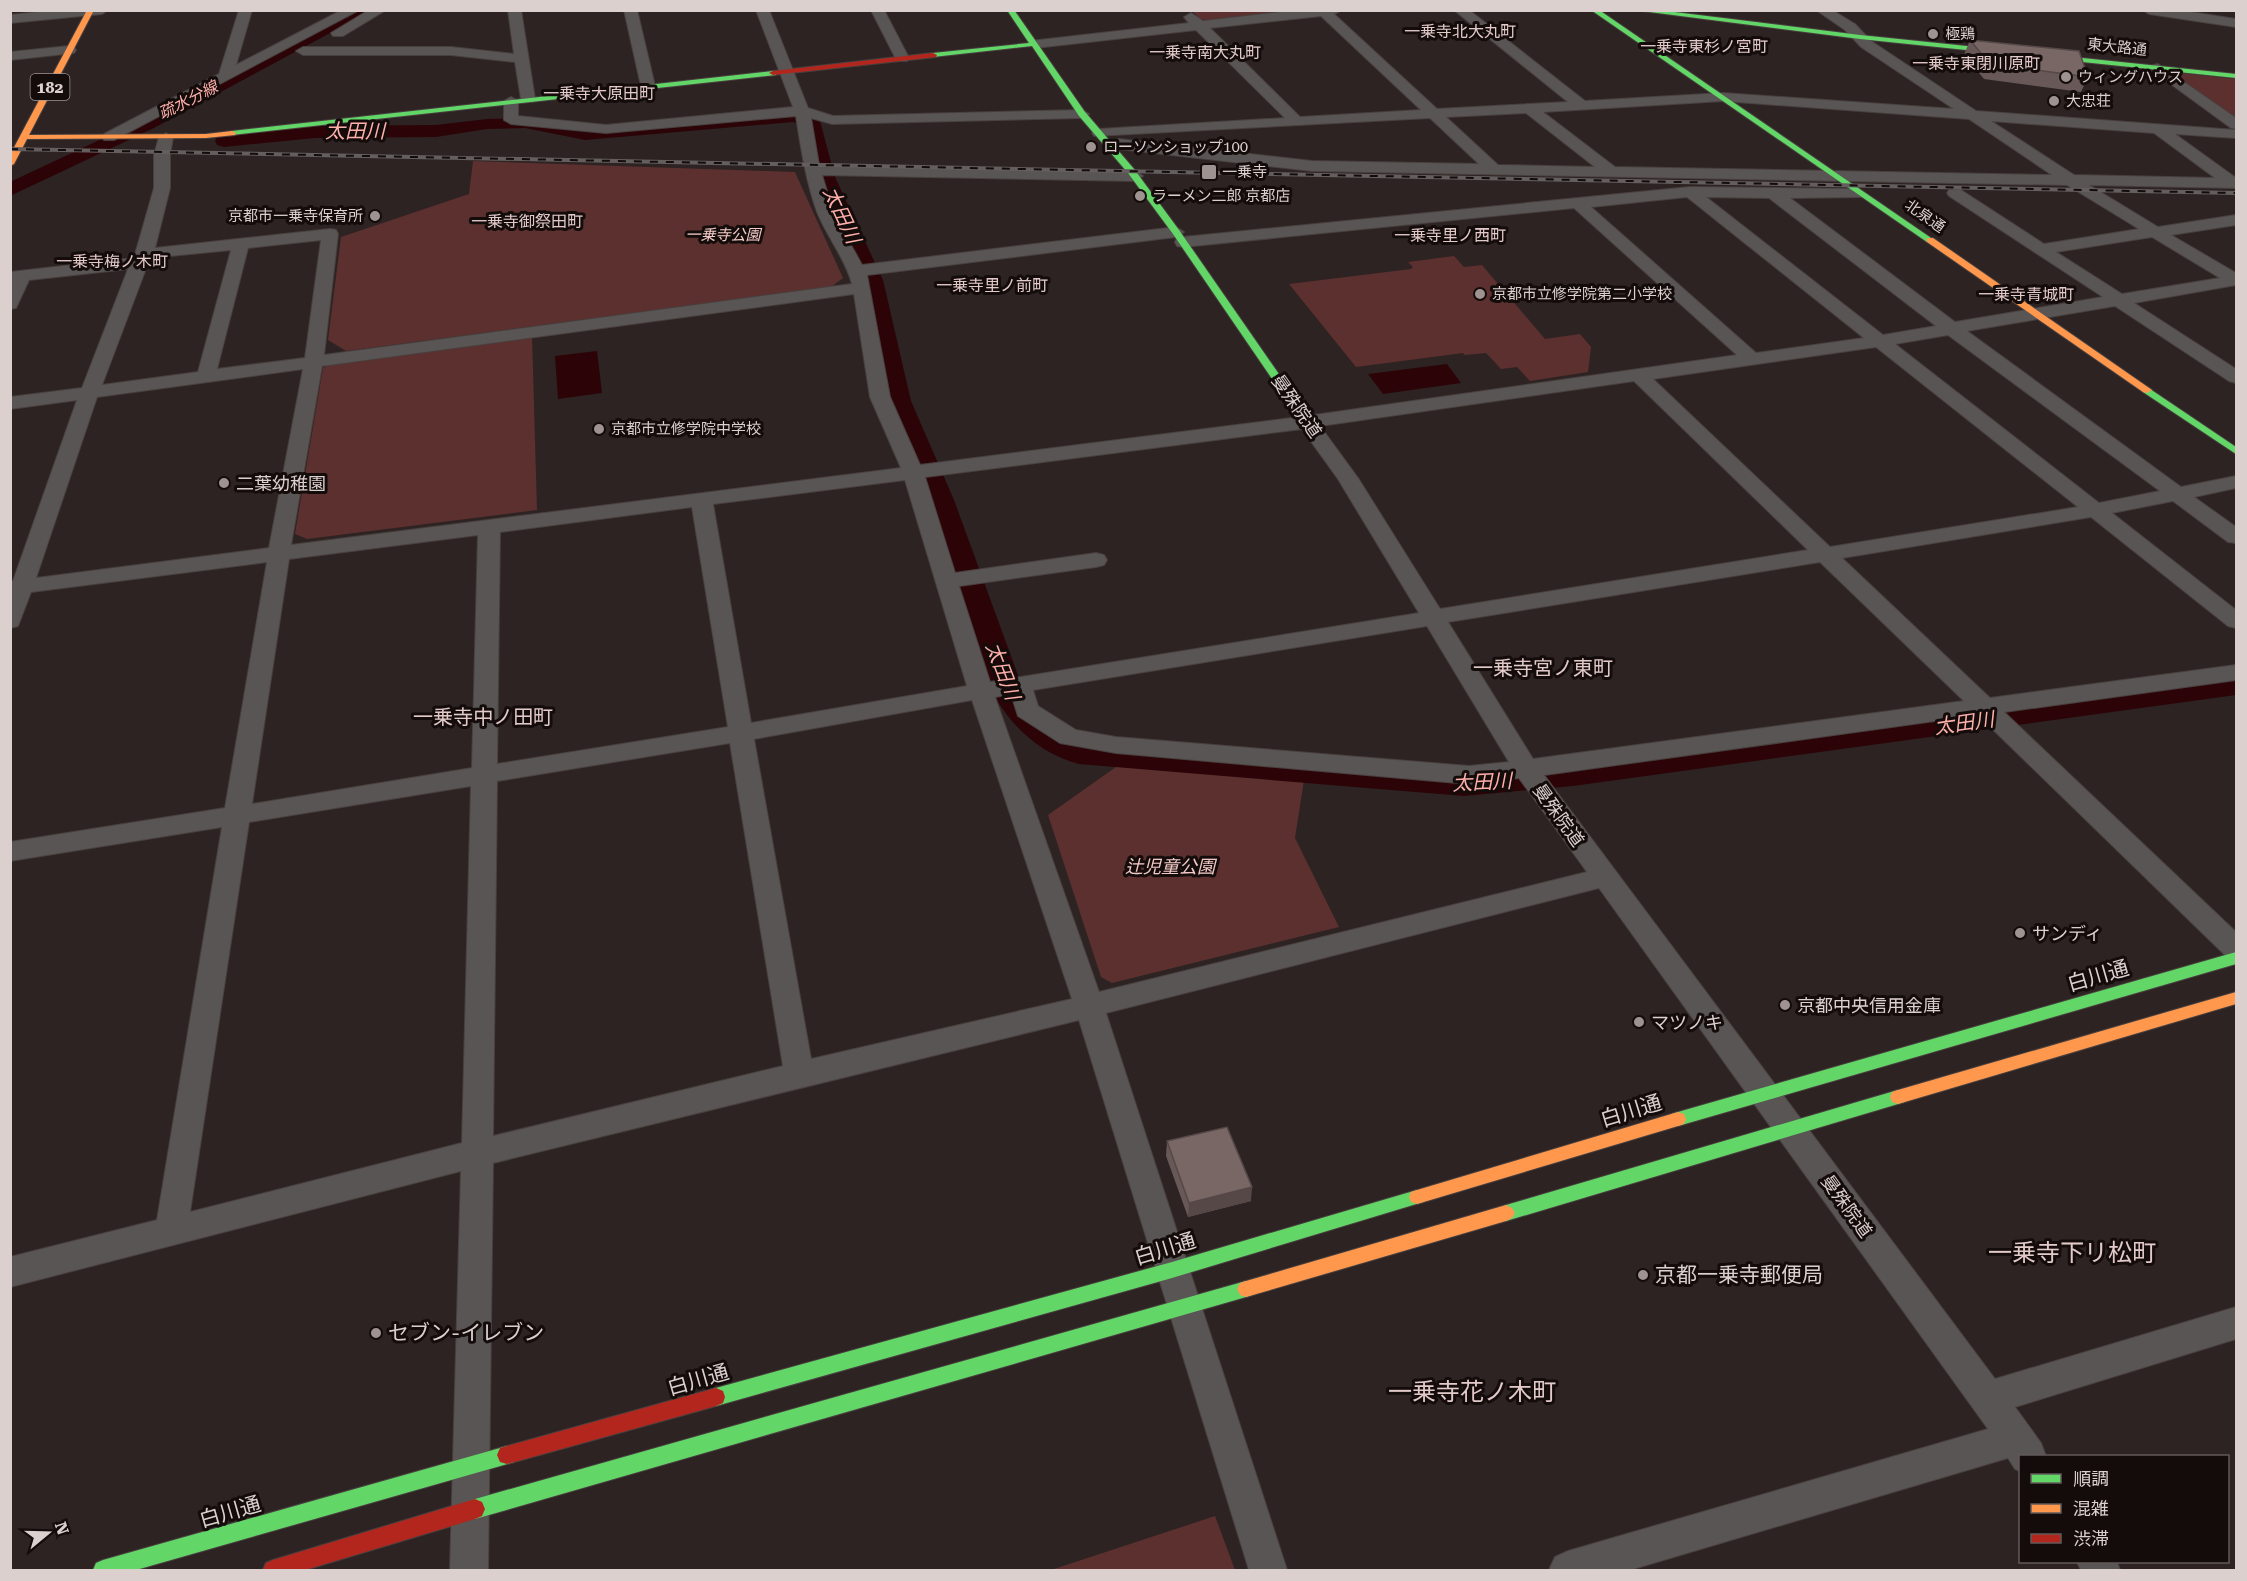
<svg xmlns="http://www.w3.org/2000/svg" width="2247" height="1581" viewBox="0 0 2247 1581" font-family="'Roboto Serif','Noto Sans JP',serif">
  <rect width="100%" height="100%" fill="#2d2322"/>
  <!-- green -->
  <g fill="#5c302e">
    <polygon points="1192,11 1307,11 1211,21 1200,19"/>
    <polygon points="2179,73 2236,79 2236,121 2174,75"/>
    <polygon points="473,161 795,172 843,278 831,287 346,351 328,340 341,237 469,194"/>
    <polygon points="1454,256 1464,267 1482,265 1545,339 1580,334 1591,347 1588,372 1530,381 1517,367 1501,369 1486,353 1465,355 1463,353 1356,367 1289,284 1411,269 1413,267 1408,262"/>
    <polygon points="532,336 537,510 307,539 295,534 323,368 333,363"/>
    <polygon points="1123,762 1304,780 1295,838 1339,927 1112,983 1101,977 1048,815"/>
    <polygon points="1215,1516 1235,1570 1051,1570"/>
  </g>
  <!-- water -->
  <g fill="#2c0407">
    <polygon points="597,351 602,393 558,399 555,356"/>
    <polygon points="1447,364 1461,383 1383,394 1368,374"/>
  </g>
  <g fill="none" stroke-linecap="round" stroke-linejoin="round">
    <!-- canal -->
    <g fill="#2c0407" fill-rule="evenodd">
      <polygon points="352,10 373,10 154,128 10,196 10,182 142,120"/>
      <path d="M793,112l24,5 3,4 15,56 48,103 28,121 43,99 73,200 26,26 32,18 379,30 109,-10 663,-88v19l-663,91 -109,10 -385,-32c-35,-9 -62,-32 -81,-62l-70,-202 -41,-99 -26,-121 -46,-103 -12,-52 -10,-3 -208,18 -60,-12 -38,1 -51,8 -121,1 -91,9 -7,-2 -2,-4 2,-4 7,-2 91,-9 121,-1 51,-6 38,-1 60,10z"/>
    </g>
    <defs>
      <g id="street">
        <polygon points="57,10 108,10 102,14 10,23 10,15"/>
        <polygon points="239,10 252,10 236,65 342,10 359,10 114,140 104,140 102,137 104,134 219,74"/>
        <polygon points="369,10 386,10 343,36 333,36 331,33"/>
        <polygon points="508,10 521,10 535,99 533,102 523,102 521,99 515,62 451,55 303,55 296,51 303,47 451,47 514,54"/>
        <polygon points="624,10 637,10 655,86 653,89 648,90 641,86"/>
        <path d="M756,10h13l39,98 25,8 249,-6 7,4 -7,4 -250,6 -21,-6 8,47 316,6 8,5 -8,5 -313,-6 12,39 28,51 314,-38 8,5 -8,5 -309,38 23,122 30,68 387,-49 430,-61 -163,-147 -391,39 -6,-1 -2,-4 2,-4 6,-1 507,-50 166,2 8,5 -2,3 -72,1 165,124 148,-25 -154,-101 -2,-3 2,-3h12l83,54 95,-15 -72,-44 -755,-14 -193,-22 -8,-5 3,-3 5,-2 193,22 167,3 -49,-46 -336,18 -2,-3 7,-4 186,-11 -89,-88 -161,18 -7,-4 2,-3 159,-18 -5,-6 7,-4 12,8 94,-11h45l-8,4 103,95 131,-7 -114,-92h15l116,91 138,-8 231,16 -93,-62 -16,-17 -29,-20h16l23,14 16,17 105,70 260,19v8l-61,-4 61,44v10l-147,-3 69,42 78,-12v10l-65,10 65,38v12l-102,18 102,66v14l-7,-2 -114,-75 -148,25 214,156 55,-11v12l-42,9 42,30v16l-8,-1 -55,-41 -61,12 124,97v18l-8,-2 -137,-109 -249,41 148,140 246,-33v15l-232,32 232,220v27l-10,-3 -248,-241 -434,60 451,604 241,-72v32l-221,68 26,36 5,13h-26v15l-5,-2 -7,-11 -378,112h-81l6,-13 13,-6 420,-122 -389,-541 -493,125 181,557h-38l-170,-550 -586,143 -5,407h-38l11,-399 -451,116v-30l147,-37 65,-393 -212,34v-19l215,-34 42,-246 -236,30 -13,34 -8,2v-47h3l64,-181 -67,9v-12l72,-9 46,-119 -99,11 -13,28 -6,1v-37l124,-14 20,-70v-33l5,-18 7,-4 7,4 -3,18v33l-15,60 175,-19 6,1 2,4 -14,121 528,-71c-7,-26 -25,-47 -35,-72 -11,-31 -16,-63 -21,-96l-190,17 -95,-9 -7,-4v-19l7,-4 7,4v15l88,9 187,-18zM1321,16l100,94 -121,7 -90,-89zM1723,101l246,18 83,56 -437,-8 -72,-55zM1526,113l69,54 -97,-2 -52,-48zM1991,121l163,12 61,45 -141,-3zM1687,197l177,141 -108,15 -165,-146zM1706,197l63,1 167,128 -53,9zM2152,237l68,41 -98,16 -66,-42zM321,240l-16,118 -88,11 31,-121zM231,250l-33,122 -96,13 48,-127zM854,294l16,103 31,71 -610,77 31,-179zM1948,335l212,156 -61,12 -204,-159zM1876,347l202,160 -248,40 -177,-168zM303,369l-34,179 -233,30 61,-181zM1634,381l174,169 -368,59 -82,-131 -38,-52zM1302,429l36,50 81,134 -429,69 -31,-96 137,-19 8,-2 3,-5 -3,-5 -8,-2 -141,20 -30,-96zM905,480l62,206 -216,37 -38,-219zM692,507l36,220 -231,37 3,-232zM478,535l-6,233 -220,36 37,-245zM1820,562l144,139 -431,58 -85,-137zM1427,626l82,136 -40,4 -353,-29 -40,-7 -38,-24 -5,-16zM1011,694l7,22 42,27 56,10 353,31 50,-6 68,94 -488,120 -104,-295zM972,700l100,299 -261,60 -57,-320zM730,743l53,323 -290,70 4,-355zM471,786l-9,357 -272,69 59,-390z"/>
        <polygon points="871,10 884,10 909,58 907,61 897,61"/>
        <polygon points="2143,10 2178,10 2236,19 2236,27 2149,14"/>
        <polygon points="69,46 74,47 76,50 74,53 10,60 10,52"/>
        <polygon points="2158,64 2236,118 2236,129 2231,128 2153,71 2151,68 2153,65"/>
        <polygon points="2077,1562 2117,1562 2120,1570 2081,1570"/>
      </g>
      <g id="fast">
        <polygon points="1007,10 1014,10 1085,112 1134,169 1179,230 1312,422 1311,424 1303,424 1173,234 1128,173 1079,116 1032,46 933,57 929,55 933,53 1029,43"/>
        <polygon points="1591,10 1599,10 1934,240 1927,242"/>
        <polygon points="1634,10 1658,10 1860,35 2236,74 2236,78 1860,39"/>
        <polygon points="773,71 776,71 776,75 232,135 228,133 232,131"/>
        <polygon points="2147,387 2236,447 2236,454 2143,392 2142,390"/>
        <polygon points="2236,952 2236,964 1678,1126 1672,1124 1670,1119 1672,1114 1678,1112"/>
        <polygon points="1898,1090 1904,1092 1906,1097 1904,1102 1898,1104 1506,1221 1500,1218 1497,1213 1500,1208 1506,1205"/>
        <polygon points="1417,1190 1423,1192 1425,1197 1423,1202 1172,1278 716,1406 709,1403 707,1397 709,1391 716,1388 1172,1262"/>
        <polygon points="1246,1281 1252,1283 1255,1289 1252,1295 1246,1297 475,1519 468,1516 465,1509 468,1502 475,1499"/>
        <polygon points="507,1446 514,1448 517,1455 514,1462 136,1570 93,1570 96,1563 103,1560"/>
      </g>
      <g id="slow">
        <polygon points="87,10 94,10 29,135 206,134 232,131 236,133 235,135 206,138 27,139 14,164 10,166 10,155"/>
        <polygon points="1927,238 1933,238 2152,390 2147,393 2143,392 1927,242"/>
        <polygon points="2236,992 2236,1004 1898,1104 1892,1102 1890,1097 1892,1092 1898,1090"/>
        <polygon points="1678,1112 1684,1114 1686,1119 1684,1124 1678,1126 1417,1204 1411,1202 1409,1197 1411,1192 1417,1190"/>
        <polygon points="1506,1205 1512,1208 1515,1213 1512,1218 1506,1221 1246,1297 1240,1295 1237,1289 1240,1283 1246,1281"/>
      </g>
      <g id="jam">
        <polygon points="933,53 937,55 936,57 773,75 769,73 773,71"/>
        <polygon points="716,1388 723,1391 725,1397 723,1403 716,1406 507,1464 500,1462 497,1455 500,1448 507,1446"/>
        <polygon points="475,1499 482,1502 485,1509 482,1516 475,1519 305,1570 263,1570 266,1563 273,1560"/>
      </g>
    </defs>
    <!-- street casing -->
    <use href="#street" stroke="#48403f" stroke-width="2"/>
    <!-- fast casing -->
    <use href="#fast" stroke="#48403f" stroke-width="2"/>
    <!-- slow casing -->
    <use href="#slow" stroke="#48403f" stroke-width="2"/>
    <!-- jam casing -->
    <use href="#jam" stroke="#48403f" stroke-width="2"/>
    <!-- street -->
    <use href="#street" fill="#595554" fill-rule="evenodd"/>
    <!-- fast -->
    <use href="#fast" fill="#63d668" fill-rule="evenodd"/>
    <!-- slow -->
    <use href="#slow" fill="#ff974d" fill-rule="evenodd"/>
    <!-- jam -->
    <use href="#jam" fill="#b3261e" fill-rule="evenodd"/>
    <defs>
      <polyline id="rail" points="10,149 2236,193"/>
    </defs>
    <!-- rail casing -->
    <use href="#rail" stroke="#645e5e" stroke-width="4"/>
    <!-- rail -->
    <use href="#rail" stroke="#130c0b" stroke-width="2" stroke-dasharray="8" stroke-linecap="butt"/>
  </g>
  <!-- wall -->
  <g fill="#685958">
    <polygon points="1970,40 2088,77 2081,92 1984,79 1964,55"/>
    <polygon points="1167,1141 1251,1201 1188,1217 1166,1156"/>
  </g>
  <!-- shaded-wall -->
  <polygon fill="#554847" points="1252,1187 1251,1201 1188,1217 1189,1203"/>
  <!-- building -->
  <g fill="#796766" stroke="#554847" stroke-width="1.5">
    <polygon points="1970,40 2079,51 2088,77 1990,64"/>
    <polygon points="1227,1127 1252,1187 1189,1203 1167,1141"/>
  </g>
  <!-- markers -->
  <g fill="#9f9392" stroke="#130c0b" stroke-width="2">
    <circle cx="1933" cy="34" r="6"/>
    <circle cx="2066" cy="77" r="6"/>
    <circle cx="2054" cy="101" r="6"/>
    <circle cx="1091" cy="147" r="6"/>
    <rect x="1201" y="164" width="16" height="16" rx="3"/>
    <circle cx="1140" cy="196" r="6"/>
    <circle cx="375" cy="216" r="6"/>
    <circle cx="1480" cy="294" r="6"/>
    <circle cx="599" cy="429" r="6"/>
    <circle cx="224" cy="483" r="6"/>
    <circle cx="2020" cy="933" r="6"/>
    <circle cx="1785" cy="1005" r="6"/>
    <circle cx="1639" cy="1022" r="6"/>
    <circle cx="1643" cy="1275" r="6"/>
    <circle cx="376" cy="1333" r="6"/>
  </g>
  <g text-anchor="middle" dominant-baseline="central" stroke-width="6" stroke-linejoin="round" paint-order="stroke">
    <!-- far-poi labels -->
    <g font-size="15" fill="#dcd0cf" stroke="#130c0b" text-anchor="start">
      <text x="1945" y="34">極鶏</text>
      <text x="2078" y="77">ウィングハウス</text>
      <text x="2066" y="101">大忠荘</text>
      <text x="1103" y="147">ローソンショップ100</text>
      <text x="1222" y="172">一乗寺</text>
      <text x="1152" y="196">ラーメン二郎 京都店</text>
      <text x="363" y="216" text-anchor="end">京都市一乗寺保育所</text>
      <text x="1492" y="294">京都市立修学院第二小学校</text>
      <text x="611" y="429">京都市立修学院中学校</text>
    </g>
    <!-- far-street labels -->
    <g font-size="15" fill="#dcd0cf" stroke="#130c0b">
      <text transform="translate(2117 47) rotate(6)">東大路通</text>
      <text transform="translate(1925 216) rotate(35)">北泉通</text>
    </g>
    <!-- far-park labels -->
    <g font-size="15" font-style="italic" fill="#f3cac7" stroke="#130c0b">
      <text x="723" y="235">一乗寺公園</text>
    </g>
    <!-- far-neighbourhood labels -->
    <g font-size="16" fill="#e2cac9" stroke="#130c0b">
      <text x="1460" y="31">一乗寺北大丸町</text>
      <text x="1704" y="46">一乗寺東杉ノ宮町</text>
      <text x="1205" y="52">一乗寺南大丸町</text>
      <text x="1976" y="63">一乗寺東閉川原町</text>
      <text x="599" y="93">一乗寺大原田町</text>
      <text x="527" y="221">一乗寺御祭田町</text>
      <text x="1450" y="235">一乗寺里ノ西町</text>
      <text x="112" y="261">一乗寺梅ノ木町</text>
      <text x="992" y="285">一乗寺里ノ前町</text>
      <text x="2026" y="294">一乗寺青城町</text>
    </g>
    <!-- shield labels -->
    <rect fill="#130c0b" stroke="#a09594" stroke-width="1.5" x="30.5" y="74" width="39" height="26" rx="4.5"/>
    <g font-size="16" font-weight="bold" fill="#dcd0cf">
      <text x="50" y="87">182</text>
    </g>
    <!-- far-water labels -->
    <g font-size="16" font-style="italic" fill="#ffafaa" stroke="#130c0b">
      <text transform="translate(188 100) rotate(-27)">疏水分線</text>
    </g>
    <!-- street labels -->
    <g font-size="18" fill="#dcd0cf" stroke="#130c0b">
      <text transform="translate(1297 406) rotate(55)">曼殊院道</text>
      <text transform="translate(1559 815) rotate(54)">曼殊院道</text>
      <text transform="translate(1847 1206) rotate(54)">曼殊院道</text>
    </g>
    <!-- poi labels -->
    <g font-size="18" fill="#dcd0cf" stroke="#130c0b" text-anchor="start">
      <text x="236" y="483">二葉幼稚園</text>
      <text x="2032" y="933">サンディ</text>
      <text x="1797" y="1005">京都中央信用金庫</text>
      <text x="1651" y="1022">マツノキ</text>
    </g>
    <!-- park labels -->
    <g font-size="18" font-style="italic" fill="#f3cac7" stroke="#130c0b">
      <text x="1170" y="866">辻児童公園</text>
    </g>
    <!-- water labels -->
    <g font-size="20" font-style="italic" fill="#ffafaa" stroke="#130c0b">
      <text x="355" y="131">太田川</text>
      <text transform="translate(842 215) rotate(65)">太田川</text>
      <text transform="translate(1003 671) rotate(69)">太田川</text>
      <text transform="translate(1964 723) rotate(-8)">太田川</text>
      <text transform="translate(1482 782) rotate(-3)">太田川</text>
    </g>
    <!-- neighbourhood labels -->
    <g font-size="20" fill="#e2cac9" stroke="#130c0b">
      <text x="1543" y="668">一乗寺宮ノ東町</text>
      <text x="483" y="717">一乗寺中ノ田町</text>
    </g>
    <!-- near-street labels -->
    <g font-size="21" fill="#dcd0cf" stroke="#130c0b">
      <text transform="translate(2098 976) rotate(-16)">白川通</text>
      <text transform="translate(1631 1111) rotate(-17)">白川通</text>
      <text transform="translate(1165 1249) rotate(-17)">白川通</text>
      <text transform="translate(698 1380) rotate(-16)">白川通</text>
      <text transform="translate(230 1512) rotate(-16)">白川通</text>
    </g>
    <!-- near-poi labels -->
    <g font-size="21" fill="#dcd0cf" stroke="#130c0b" text-anchor="start">
      <text x="1655" y="1275">京都一乗寺郵便局</text>
      <text x="388" y="1333">セブン-イレブン</text>
    </g>
    <!-- near-neighbourhood labels -->
    <g font-size="24" fill="#e2cac9" stroke="#130c0b">
      <text x="2072" y="1253">一乗寺下リ松町</text>
      <text x="1472" y="1392">一乗寺花ノ木町</text>
    </g>
  </g>
  <!-- border -->
  <rect width="2247" height="1581" fill="none" stroke="#dcd0cf" stroke-width="24"/>
  <!-- legend -->
  <rect x="2019" y="1455" width="210" height="108" fill="#130c0b" stroke="#635a59" stroke-width="1.5"/>
  <rect x="2031" y="1474" width="30" height="9" fill="#63d668" stroke="#635a59" stroke-width="1.5"/>
  <text x="2073" y="1485" font-size="18" fill="#dcd0cf">順調</text>
  <rect x="2031" y="1504" width="30" height="9" fill="#ff974d" stroke="#635a59" stroke-width="1.5"/>
  <text x="2073" y="1515" font-size="18" fill="#dcd0cf">混雑</text>
  <rect x="2031" y="1534" width="30" height="9" fill="#b3261e" stroke="#635a59" stroke-width="1.5"/>
  <text x="2073" y="1545" font-size="18" fill="#dcd0cf">渋滞</text>
  <!-- north arrow -->
  <g transform="translate(48 1533) rotate(71)" stroke="#130c0b" stroke-width="4.5" paint-order="stroke">
  <path d="M0-4.5L10 22L0 15L-10 22Z" fill="#dcd0cf"/>
  <text y="-9" font-size="16" font-weight="bold" text-anchor="middle" fill="#dcd0cf">N</text>
  </g>
</svg>
